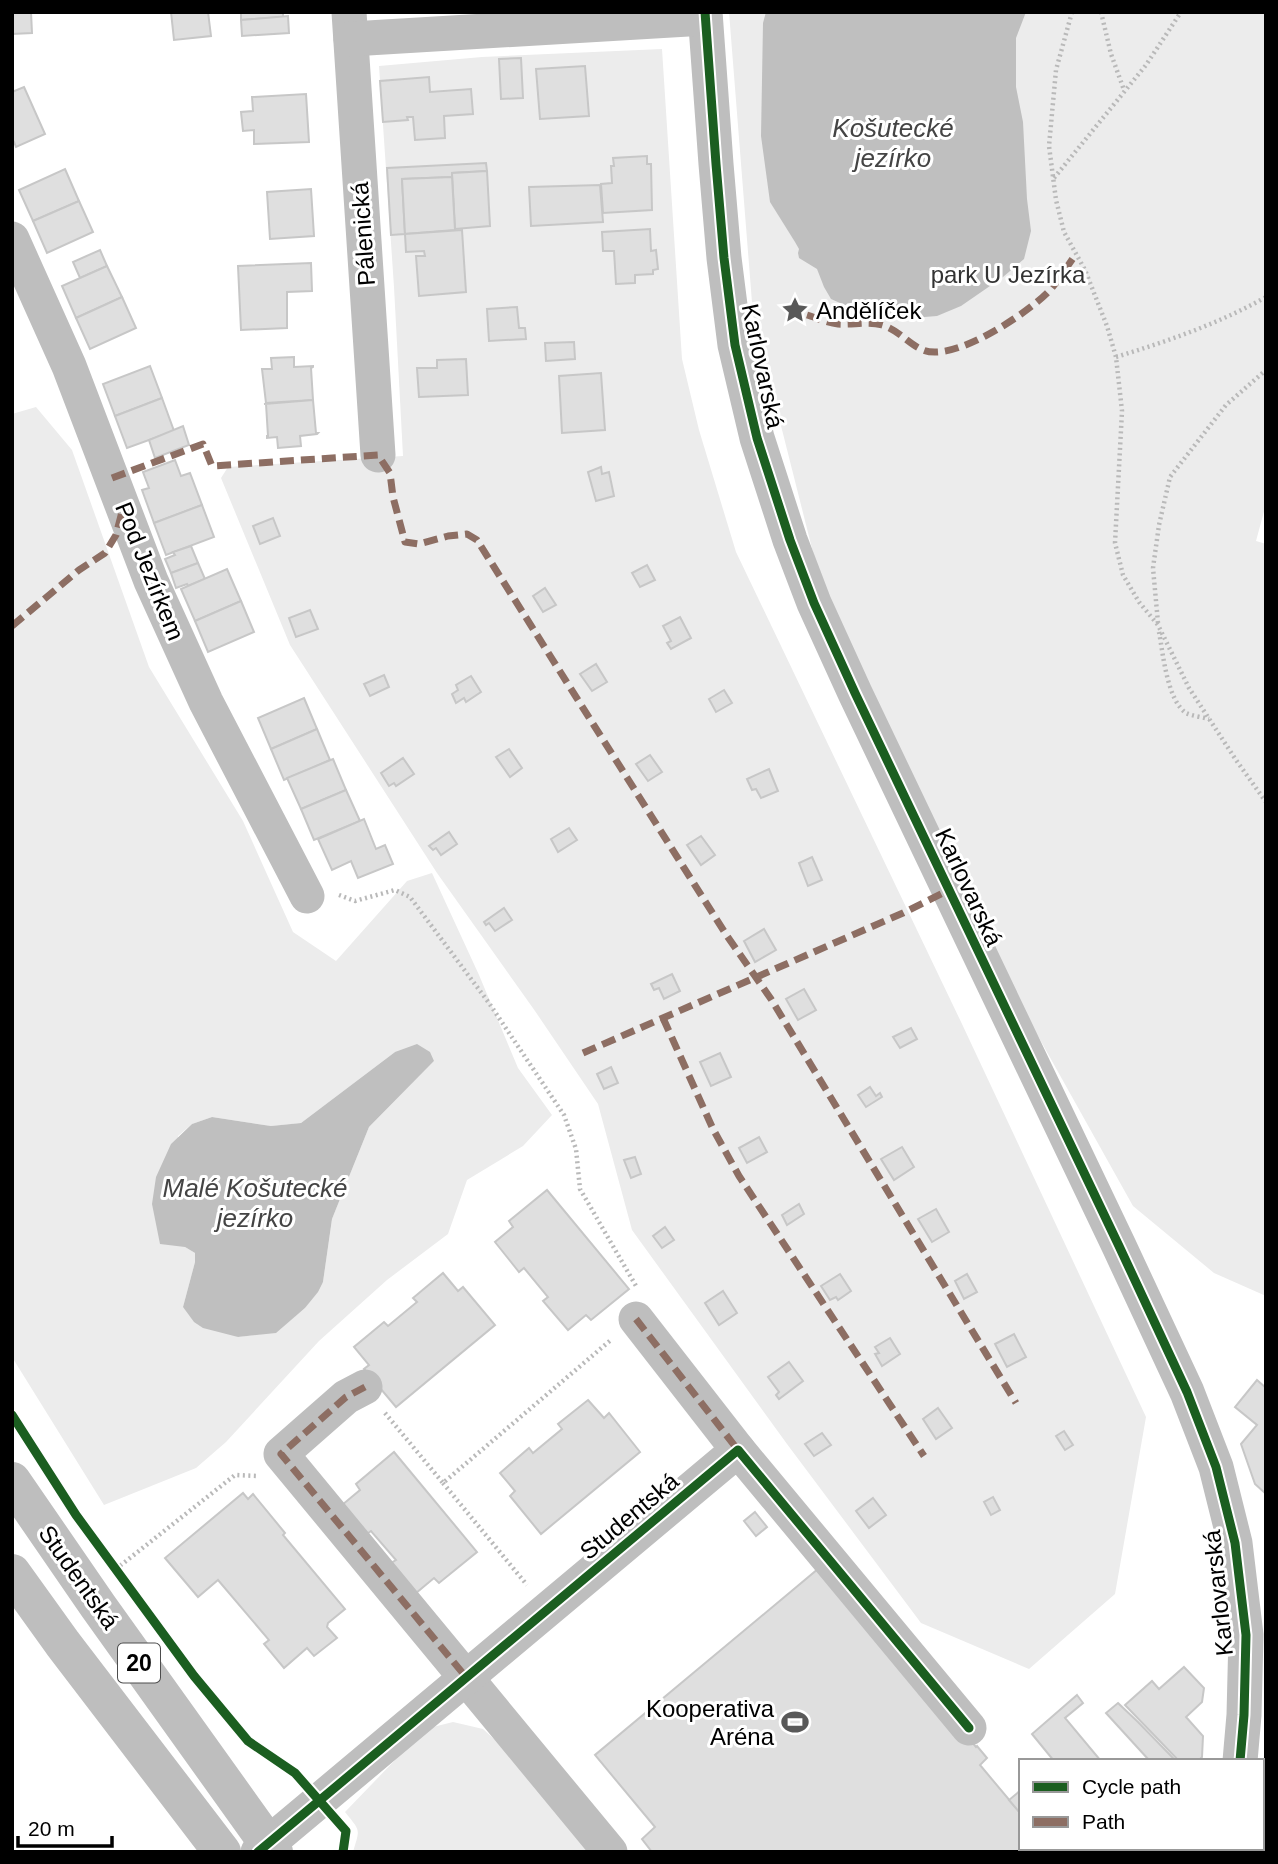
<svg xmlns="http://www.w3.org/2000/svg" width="1278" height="1864" viewBox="0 0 1278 1864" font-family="Helvetica,sans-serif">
  <rect width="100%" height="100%" fill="#fff"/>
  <!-- green -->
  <g fill="#ececec" fill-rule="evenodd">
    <polygon points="729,12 1266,12 1266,504 1256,541 1266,544 1266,1296 1214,1273 1133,1206 1000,968 821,584 753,315"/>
    <polygon points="662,49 682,359 699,430 736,552 962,1024 1146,1417 1115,1594 1029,1669 921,1623 787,1444 632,1230 598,1104 535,1011 437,873 290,645 221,478 228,467 403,456 394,287 379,66 482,57"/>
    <path d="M36,407l36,43 77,217 94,154 50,111 43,29 71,-80 25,-8 47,102 39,93 34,47 -29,31 -56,34 -19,54 -61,46 -68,61 -93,101 -30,26 -92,37 -92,-148v-943zM395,1052l39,9 -65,66 -37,92 -9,63 -18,26 -29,24 -38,5 -55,-30 12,-45v-9l-10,-6 -7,-111 14,-12 20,-7 59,9 30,-3z"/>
    <path d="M453,1722l30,7 22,20 84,103h-236c7,-24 8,-20 -8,-40l80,-83z"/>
  </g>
  <!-- water -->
  <g fill="#bfbfbf">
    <polygon points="766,12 1026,12 1016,38 1016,87 1023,122 1027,199 1031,231 1024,259 1003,277 961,306 937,316 912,318 874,310 849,307 831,299 824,287 817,269 799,258 798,253 799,249 795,242 770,202 761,136 763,23"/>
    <polygon points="417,1044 430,1052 434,1061 369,1127 332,1219 323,1282 318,1292 305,1308 276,1333 238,1337 203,1328 194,1322 183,1307 195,1262 195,1253 185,1247 160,1244 152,1204 156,1177 171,1144 192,1124 212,1117 271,1126 301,1123 395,1052"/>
  </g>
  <!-- building -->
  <g fill="#dfdfdf" stroke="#c7c7c7" stroke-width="2">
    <polygon points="12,12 31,12 32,33 12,34"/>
    <polygon points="171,12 208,12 211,36 174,40"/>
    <polygon points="241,12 283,12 283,17 241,20"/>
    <polygon points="288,16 289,33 242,36 241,20"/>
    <polygon points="521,58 523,98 501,99 499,59"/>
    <polygon points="585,66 589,116 540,119 536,69"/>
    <polygon points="429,77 430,92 471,89 473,114 444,116 445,138 415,140 413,117 407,117 408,120 383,122 380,81"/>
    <polygon points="24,87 45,134 16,147 14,142 12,143 12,92"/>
    <polygon points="306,94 309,142 254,144 254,130 243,131 241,112 253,111 252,97"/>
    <polygon points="647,156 647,164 651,164 652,210 603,213 601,184 612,183 611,166 614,166 613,158"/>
    <polygon points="486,163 487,171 452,173 452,177 402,179 405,234 391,235 387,168"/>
    <polygon points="65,169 79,201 33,221 19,190"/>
    <polygon points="487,171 490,226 455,229 452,173"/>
    <polygon points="452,177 455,230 405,234 402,179"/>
    <polygon points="600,185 603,222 531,226 529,187"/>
    <polygon points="311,189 314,236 270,239 267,192"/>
    <polygon points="79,201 93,232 47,253 33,221"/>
    <polygon points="650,229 651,251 656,250 658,269 653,270 653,274 635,275 635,283 616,284 614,251 603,251 602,232"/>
    <polygon points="462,230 466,292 419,296 416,256 425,256 424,251 406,252 405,234"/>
    <polygon points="100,250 107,266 80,278 73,262"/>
    <polygon points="311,263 312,291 287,292 287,328 241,330 238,266"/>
    <polygon points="107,266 122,297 76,318 62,286"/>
    <polygon points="122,297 136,328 90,349 76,318"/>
    <polygon points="517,307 519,328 525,328 526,339 489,341 487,309"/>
    <polygon points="574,342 575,359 546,361 545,343"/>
    <polygon points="294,357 294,367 313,366 313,367 311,368 313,400 266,403 262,369 272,369 271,358"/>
    <polygon points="466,359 468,395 419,397 417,368 437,368 437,360"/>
    <polygon points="150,366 162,398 115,416 103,384"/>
    <polygon points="601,373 605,430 562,433 559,376"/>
    <polygon points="162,398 174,431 127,448 115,416"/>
    <polygon points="313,400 316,433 318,433 317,434 300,436 301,446 278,448 277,437 267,438 267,436 268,436 266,404 264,404"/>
    <polygon points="183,426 189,445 155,458 149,440"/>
    <polygon points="175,460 181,476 190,473 202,505 154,523 142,490 149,488 143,472"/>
    <polygon points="601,467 602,474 609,472 614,496 596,501 588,472"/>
    <polygon points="202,505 214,537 166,555 154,523"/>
    <polygon points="273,518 280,536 260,544 253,526"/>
    <polygon points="191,546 198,563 171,573 165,559 175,555 173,552"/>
    <polygon points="198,563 205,579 188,586 187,584 176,588 171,573"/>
    <polygon points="647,565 655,580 640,587 632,573"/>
    <polygon points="227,569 241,601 195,621 181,589"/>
    <polygon points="545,588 556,605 543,612 533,596"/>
    <polygon points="241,601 254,632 208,652 195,621"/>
    <polygon points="310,610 318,629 296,637 289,618"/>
    <polygon points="680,617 691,638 671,649 667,643 671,641 663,626"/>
    <polygon points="596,664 607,682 592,691 580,674"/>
    <polygon points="384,675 389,687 370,696 364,684"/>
    <polygon points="471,676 481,692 466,702 464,698 456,703 452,694 458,690 456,685"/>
    <polygon points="724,690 732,703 716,712 709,699"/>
    <polygon points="304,698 317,729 271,749 258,718"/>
    <polygon points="317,729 330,760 284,780 271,749"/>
    <polygon points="509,749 522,768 510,777 496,757"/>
    <polygon points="650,755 662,772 648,781 636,764"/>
    <polygon points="403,758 414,774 396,786 394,783 389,786 381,773"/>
    <polygon points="333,759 346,790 301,809 287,778"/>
    <polygon points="769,769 778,791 761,798 756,789 752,790 747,779"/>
    <polygon points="346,790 360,821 314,840 301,809"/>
    <polygon points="364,819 376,849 385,845 393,864 358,878 351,861 332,870 318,839"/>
    <polygon points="569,828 577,840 558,852 551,839"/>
    <polygon points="449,832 457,844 441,855 436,848 433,850 429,846"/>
    <polygon points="701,836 715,855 701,865 687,845"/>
    <polygon points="812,857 822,880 808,886 799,863"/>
    <polygon points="504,908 512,920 495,931 489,923 486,925 484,922"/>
    <polygon points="764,929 776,950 755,962 744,941"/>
    <polygon points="672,974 680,991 664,999 659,988 654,990 651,984"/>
    <polygon points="804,989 816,1010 798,1020 786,999"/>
    <polygon points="911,1028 917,1039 900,1048 893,1037"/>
    <polygon points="720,1053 731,1077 711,1086 700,1062"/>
    <polygon points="611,1067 618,1083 604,1089 597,1074"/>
    <polygon points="870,1087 876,1096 880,1093 882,1097 866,1107 858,1095"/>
    <polygon points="759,1137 767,1152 747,1163 739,1148"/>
    <polygon points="902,1147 914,1167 894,1180 881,1159"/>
    <polygon points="635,1157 641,1174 631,1178 624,1160"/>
    <polygon points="547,1190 629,1289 591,1320 586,1315 568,1330 543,1301 548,1297 524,1268 519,1272 495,1242 513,1227 509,1221"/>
    <polygon points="799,1204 804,1214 787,1225 782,1215"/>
    <polygon points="936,1209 949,1232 932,1242 918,1219"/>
    <polygon points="665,1227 674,1240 662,1248 653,1236"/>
    <polygon points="443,1273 458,1291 463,1287 495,1325 396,1407 364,1369 369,1365 354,1347 384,1322 388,1326 417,1302 413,1298"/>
    <polygon points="840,1274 851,1291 838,1300 836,1297 830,1300 821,1286"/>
    <polygon points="967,1274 977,1292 964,1299 955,1281"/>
    <polygon points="723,1291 737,1313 719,1325 705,1303"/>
    <polygon points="1014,1334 1026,1357 1007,1367 995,1344"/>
    <polygon points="890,1338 900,1354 882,1366 875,1354 879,1353 875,1347"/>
    <polygon points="789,1362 803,1381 779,1399 776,1395 779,1392 768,1377"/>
    <polygon points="1257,1380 1266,1388 1266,1494 1255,1484 1241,1444 1257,1425 1235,1407"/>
    <polygon points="588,1400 604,1418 609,1413 640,1452 541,1534 510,1496 515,1491 500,1473 529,1448 533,1453 562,1429 558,1424"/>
    <polygon points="938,1408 952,1428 936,1439 923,1419"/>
    <polygon points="1064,1431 1073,1445 1065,1450 1056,1436"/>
    <polygon points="822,1433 831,1445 814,1456 805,1444"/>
    <polygon points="394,1452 477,1552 439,1583 434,1578 416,1593 391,1563 396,1560 371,1531 367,1534 342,1505 360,1490 356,1484"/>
    <polygon points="243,1493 248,1499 253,1494 285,1533 283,1535 345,1609 328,1623 327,1627 337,1638 314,1656 307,1648 284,1668 264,1644 269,1640 218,1580 198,1597 165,1558"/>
    <polygon points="993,1497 1000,1510 991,1515 984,1502"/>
    <polygon points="873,1498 886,1515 869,1528 856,1511"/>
    <polygon points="755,1512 767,1527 756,1536 744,1521"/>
    <polygon points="818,1569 930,1692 976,1747 977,1746 987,1758 980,1765 1021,1814 1021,1848 1050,1848 1053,1852 652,1852 642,1839 655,1827 595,1755"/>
    <polygon points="1184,1667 1204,1688 1202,1702 1186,1717 1203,1736 1202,1757 1198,1761 1179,1761 1125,1705 1152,1681 1159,1689"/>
    <polygon points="1077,1695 1083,1703 1065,1718 1101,1761 1054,1761 1032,1734"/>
    <polygon points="1118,1703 1138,1722 1176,1761 1147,1761 1148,1759 1106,1713"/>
    <polygon points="1021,1790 1021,1814 1009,1800"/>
    <polygon points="1050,1848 1083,1848 1086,1852 1053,1852"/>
    <polygon points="1129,1848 1173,1848 1169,1852 1132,1852"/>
  </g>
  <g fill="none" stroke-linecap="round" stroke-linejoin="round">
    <!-- path -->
    <g stroke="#b9b9b9" stroke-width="4.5" stroke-dasharray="2 3.5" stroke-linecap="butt">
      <polyline points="1072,12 1056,70 1049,146 1056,200 1064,232 1085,270 1107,326 1116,357 1122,411 1115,543 1123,575 1139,602 1158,625 1189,688 1236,760 1266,802"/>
      <polyline points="1101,12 1111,54 1124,90"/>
      <polyline points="1054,178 1146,65 1181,12"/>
      <path d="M1116,357c52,-16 102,-33 150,-60"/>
      <polyline points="1158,623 1153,568 1159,525 1170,477 1226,405 1266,370"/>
      <path d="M1159,632c4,21 8,68 27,81 6,3 16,4 23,6"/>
      <polyline points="339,895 355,901 395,890 410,897 489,1003 564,1115 576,1149 580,1189 636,1286"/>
      <polyline points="385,1413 443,1483 612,1339"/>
      <polyline points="443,1483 527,1585"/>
      <polyline points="116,1569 235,1475 258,1476"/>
      <polyline points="1262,1798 1266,1803"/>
    </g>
    <!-- minor -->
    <g stroke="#bebebe" stroke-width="35">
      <polyline points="349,12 378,455"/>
      <polyline points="705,12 716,164 724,258 735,345 757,438 790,540 814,603 855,693 1119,1246 1187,1392 1216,1467 1235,1543 1246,1635 1244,1715 1240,1761"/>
      <polyline points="351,39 705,18"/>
      <polyline points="12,239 69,366 151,581 206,702 307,896"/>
      <polyline points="636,1319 738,1450"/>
      <polyline points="365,1387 346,1397 281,1454 610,1852"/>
      <polyline points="1246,1848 1248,1852"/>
      <polyline points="258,1852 738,1450 969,1728"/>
    </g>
    <!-- primary -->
    <g stroke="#bebebe" stroke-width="38">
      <polyline points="12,1481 98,1606 274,1852"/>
      <polyline points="12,1573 63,1644 222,1852"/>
    </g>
    <!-- quiet -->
    <g stroke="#8d6e63" stroke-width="7" stroke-dasharray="14 7" stroke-linecap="butt">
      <path d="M807,315c10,3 21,8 31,9 15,1 30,-3 44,1 17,5 26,19 41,25 31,13 107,-38 128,-61 9,-11 17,-24 25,-35"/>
      <polyline points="112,478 203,444 212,466 378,455 390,473 393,497 405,542 419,544 448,536 467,534 477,540 727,936 771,999 1016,1403"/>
      <polyline points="12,626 79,570 105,553 116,535 123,508"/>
      <polyline points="663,1018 713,1129 739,1176 924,1456"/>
      <polyline points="583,1053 903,913 949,890"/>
      <polyline points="636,1319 738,1450"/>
      <polyline points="365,1387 346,1397 281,1454 466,1677"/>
    </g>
    <defs>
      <g id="cycleway">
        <polyline points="705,12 716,164 724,258 735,345 757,438 790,540 814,603 855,693 1119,1246 1187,1392 1216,1467 1235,1543 1246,1635 1244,1715 1240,1761"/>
        <polyline points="12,1415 76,1515 194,1676 248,1741 295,1773 346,1831 343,1852"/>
        <polyline points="258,1852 738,1450 969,1728"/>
      </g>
    </defs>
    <!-- cycleway casing -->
    <use href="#cycleway" stroke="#fff" stroke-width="13"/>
    <!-- cycleway -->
    <use href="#cycleway" stroke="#1b5e20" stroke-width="9"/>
  </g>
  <!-- icons -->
  <defs>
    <symbol id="sight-bare" viewBox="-9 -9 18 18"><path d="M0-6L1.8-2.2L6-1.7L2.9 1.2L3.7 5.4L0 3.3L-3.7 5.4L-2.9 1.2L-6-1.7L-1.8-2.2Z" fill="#595959" stroke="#fff" stroke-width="2.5" paint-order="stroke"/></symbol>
    <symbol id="stadium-bare" viewBox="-9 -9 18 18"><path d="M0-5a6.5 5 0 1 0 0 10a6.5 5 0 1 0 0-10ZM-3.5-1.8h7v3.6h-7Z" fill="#595959" stroke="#fff" stroke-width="2.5" paint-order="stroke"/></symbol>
  </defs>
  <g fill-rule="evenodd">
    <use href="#sight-bare" x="776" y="291" width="38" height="38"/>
    <use href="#stadium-bare" x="776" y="1703" width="38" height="38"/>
  </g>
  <g text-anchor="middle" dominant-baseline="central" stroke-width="6" stroke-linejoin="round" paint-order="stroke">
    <!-- shield labels -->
    <rect fill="#fff" stroke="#4c4c4c" stroke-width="2" x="118" y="1643.5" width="42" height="39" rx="5"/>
    <g font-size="23" font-weight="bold" fill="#000">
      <text x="139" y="1663">20</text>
    </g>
    <!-- street labels -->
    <g font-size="24" fill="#000" stroke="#fff">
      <text transform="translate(363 234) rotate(-94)">Pálenická</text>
      <text transform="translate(763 366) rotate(78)">Karlovarská</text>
      <text transform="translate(150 571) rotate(68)">Pod Jezírkem</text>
      <text transform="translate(969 887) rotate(65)">Karlovarská</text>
      <text transform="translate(629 1516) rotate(-40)">Studentská</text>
      <text transform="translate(79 1577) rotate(55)">Studentská</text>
      <text transform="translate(1218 1593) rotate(-96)">Karlovarská</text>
    </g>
    <!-- park labels -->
    <g font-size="24" fill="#333" stroke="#fff">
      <text x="1008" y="274">park U Jezírka</text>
    </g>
    <!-- poi labels -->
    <g font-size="24" fill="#000" stroke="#fff" text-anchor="start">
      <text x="816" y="310">Andělíček</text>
      <text x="774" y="1708" text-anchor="end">Kooperativa<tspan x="774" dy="28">Aréna</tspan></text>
    </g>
    <!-- water labels -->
    <g font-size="26" font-style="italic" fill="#444" stroke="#fff">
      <text x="893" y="128">Košutecké<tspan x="893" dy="30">jezírko</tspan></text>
      <text x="255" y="1188">Malé Košutecké<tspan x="255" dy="30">jezírko</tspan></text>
    </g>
  </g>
  <!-- border -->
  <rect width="1278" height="1864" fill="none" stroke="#000000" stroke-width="28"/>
  <!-- legend -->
  <rect x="1019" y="1759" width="245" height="91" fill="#ffffff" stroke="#999999" stroke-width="2"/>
  <rect x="1033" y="1782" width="35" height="10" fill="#1b5e20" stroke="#999999" stroke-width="2"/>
  <text x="1082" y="1794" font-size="21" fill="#000000">Cycle path</text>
  <rect x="1033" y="1817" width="35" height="10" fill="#8d6e63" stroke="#999999" stroke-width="2"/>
  <text x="1082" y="1829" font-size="21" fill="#000000">Path</text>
  <!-- scale -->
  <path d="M18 1836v10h94v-10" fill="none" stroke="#000000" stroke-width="3.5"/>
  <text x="28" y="1836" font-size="21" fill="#000000" stroke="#ffffff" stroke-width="5" paint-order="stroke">20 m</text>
</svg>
